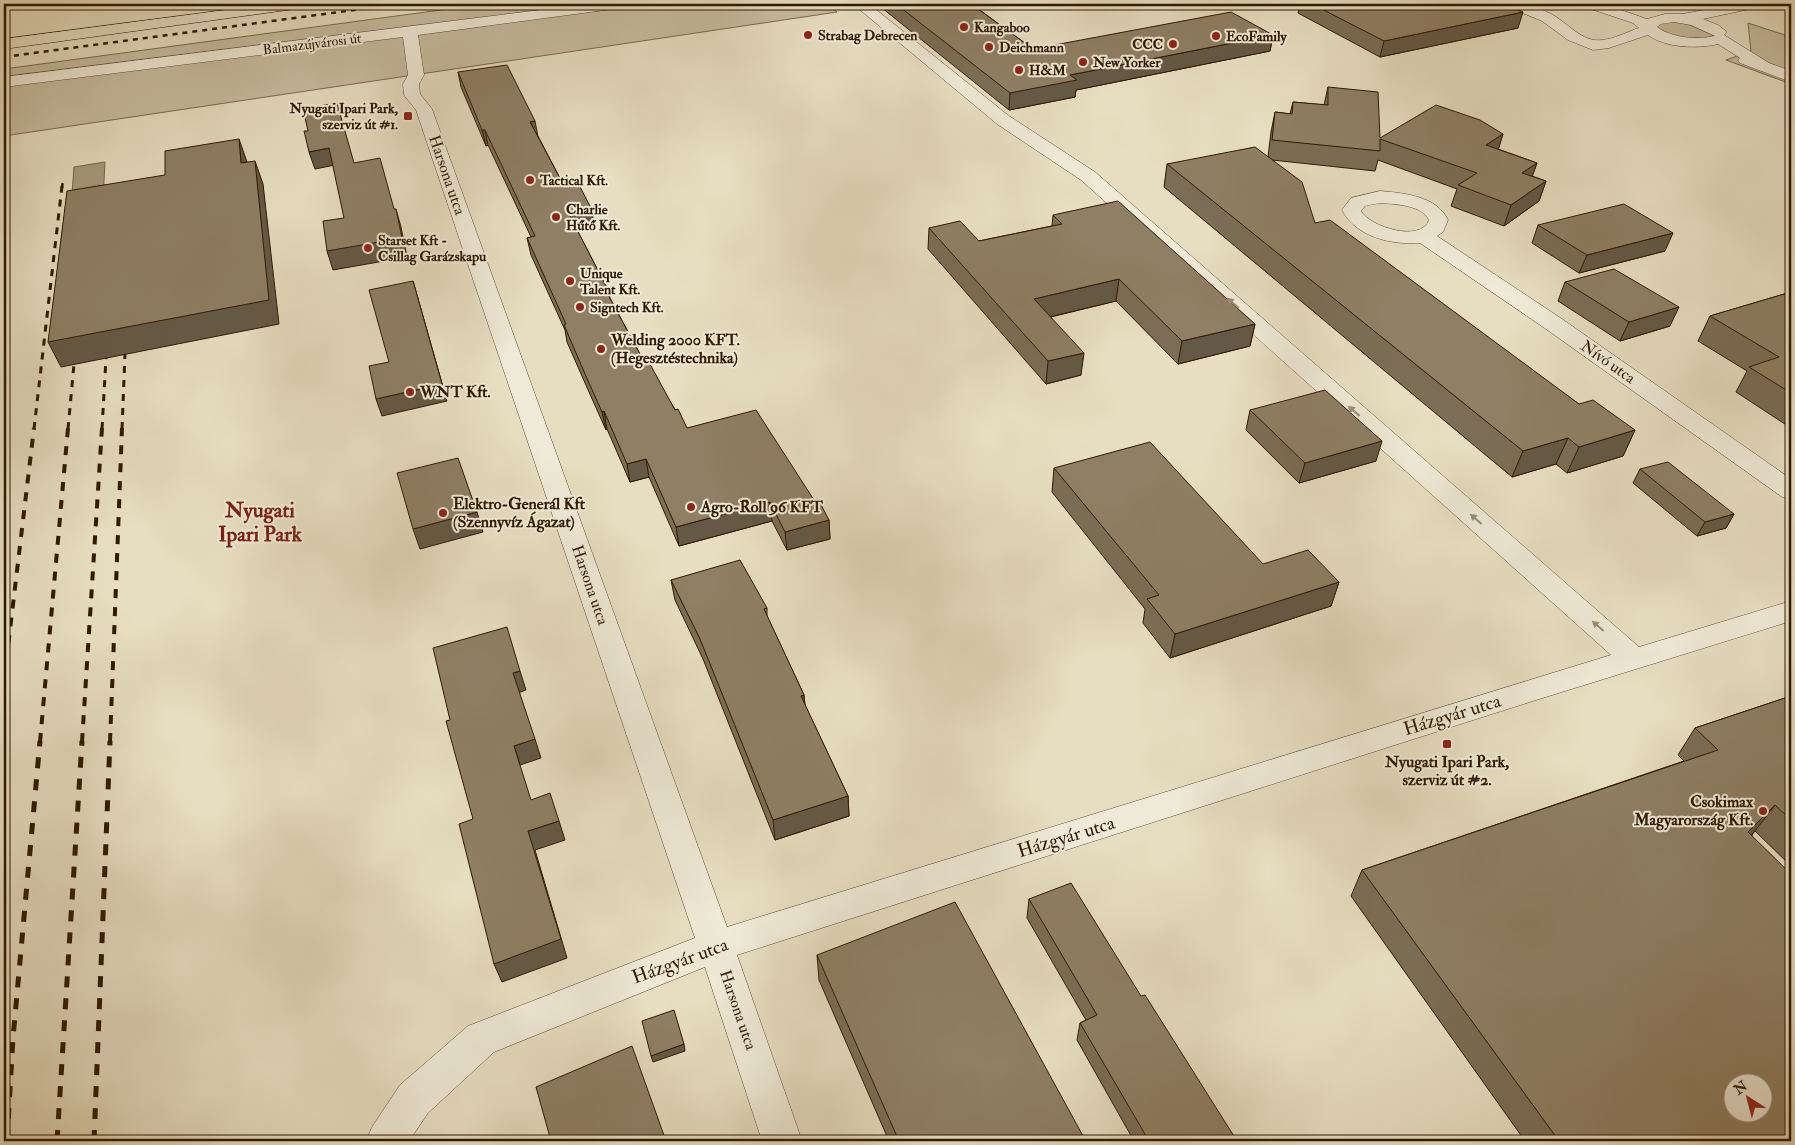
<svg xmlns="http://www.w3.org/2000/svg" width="1795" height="1145" viewBox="0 0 1795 1145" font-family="'IM FELL Double Pica',serif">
  <rect width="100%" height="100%" fill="#e7dec1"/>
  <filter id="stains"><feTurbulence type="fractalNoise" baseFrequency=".004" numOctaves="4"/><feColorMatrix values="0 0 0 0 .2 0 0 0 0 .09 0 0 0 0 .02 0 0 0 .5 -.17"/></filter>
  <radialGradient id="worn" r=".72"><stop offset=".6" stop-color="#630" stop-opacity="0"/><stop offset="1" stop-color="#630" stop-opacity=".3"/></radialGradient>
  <!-- green -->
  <g fill="#c8bda0" stroke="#7c6b50">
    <polygon points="485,4 828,4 837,12 4,136 4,69"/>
    <polygon points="1681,21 1713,35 1708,39 1678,38 1655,28 1657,23"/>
    <polygon points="1748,23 1791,37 1791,84 1726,60 1751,51"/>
  </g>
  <!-- water -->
  <polygon fill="#a89b7f" stroke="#78674c" points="105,162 103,201 71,206 74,167"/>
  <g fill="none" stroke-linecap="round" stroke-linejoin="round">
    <defs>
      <g id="minor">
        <polygon points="589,4 627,4 625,7 620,8 418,35 424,75 419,84 420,94 432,109 727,927 1611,655 1081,180 997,124 853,4 869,4 1009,116 1095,172 1639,647 1791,601 1791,621 1536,700 737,955 802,1141 762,1141 705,967 494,1052 428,1113 409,1141 366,1141 372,1127 400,1085 468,1026 695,938 416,110 404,95 403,84 408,75 403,37 4,87 4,77"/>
        <path d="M1506,4c18,0 29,2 45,10 16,8 31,29 51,26 12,-1 25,-8 37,-12l-6,-5 -48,-16 -2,-3h21l43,15 18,-5h18l51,-10h27l-2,3 -56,12 15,6 9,7 -3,3 45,28 22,8v11l-51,-19 -2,-3 2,-2 -22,-14c-21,5 -52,4 -70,-9l-39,13 -16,2 -25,-10 -26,-19 -34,-14zM1674,22l17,3 24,11c-19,4 -43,2 -58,-9l4,-3z"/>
        <path d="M1380,191c24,2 57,5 68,29l-5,12 -6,4 125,83 229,160v20l-9,-2 -236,-168 -126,-86c-29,2 -64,-6 -78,-33l9,-12zM1380,203c15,1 42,2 49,17 -8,23 -59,7 -68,-9l4,-5z"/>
      </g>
      <polygon id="primary" points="271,4 309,4 307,7 302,8 4,49 4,39"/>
    </defs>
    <!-- minor casing -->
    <use href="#minor" stroke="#5d4a30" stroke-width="1"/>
    <!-- primary casing -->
    <use href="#primary" stroke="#2f1900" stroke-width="1"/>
    <!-- minor -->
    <use href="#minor" fill="#efead7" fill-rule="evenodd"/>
    <!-- primary -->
    <use href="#primary" fill="#e7dec1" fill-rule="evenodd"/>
    <!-- rail-far3 -->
    <g stroke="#2f1900" stroke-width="2.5" stroke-dasharray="5 5" stroke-linecap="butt">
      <polyline points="4,57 399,4"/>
      <polyline points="62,188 63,179"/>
    </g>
    <!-- rail-far2 -->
    <g stroke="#2f1900" stroke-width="3" stroke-dasharray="7 7" stroke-linecap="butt">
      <polyline points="34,429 62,186"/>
      <polyline points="68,429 74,364"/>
      <polyline points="102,429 106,358"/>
      <polyline points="122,429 125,354"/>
    </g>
    <!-- rail-far1 -->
    <g stroke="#2f1900" stroke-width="4" stroke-dasharray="9 9" stroke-linecap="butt">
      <polyline points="4,680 34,428"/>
      <polyline points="40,742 68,428"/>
      <polyline points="82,742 102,428"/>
      <polyline points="110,742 122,428"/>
    </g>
    <!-- rail -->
    <g stroke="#2f1900" stroke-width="5" stroke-dasharray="11 11" stroke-linecap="butt">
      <polyline points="7,1141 13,1038 40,741"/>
      <polyline points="57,1141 82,741"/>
      <polyline points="94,1141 110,741"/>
    </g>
  </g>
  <!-- wall -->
  <g fill="#7b6d56" stroke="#2f1900">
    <polygon points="877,4 981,4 973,5 1033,49 1273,35 1270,51 1076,90 1075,97 1009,110"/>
    <polygon points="1300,4 1504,4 1518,28 1380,57 1298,13"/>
    <polygon points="458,72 538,136 563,184 591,208 594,224 576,228 608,290 610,298 641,356 687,428 814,500 829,520 830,539 787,550 772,521 679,546 649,477 630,482 607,429 606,430 589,392 567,342 565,330 531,255 527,238 531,237 488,145 486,146 461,87"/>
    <polygon points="1328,87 1380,138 1503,134 1498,149 1537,163 1532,176 1546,181 1539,201 1504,226 1451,206 1457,189 1378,160 1375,171 1272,160 1315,223 1579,404 1635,430 1623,456 1567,473 1556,464 1512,477 1164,187 1167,164 1268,157 1271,132 1275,112 1290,114 1293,102 1324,105"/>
    <polygon points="1053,215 1255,324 1250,346 1178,364 1116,301 1051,317 1081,375 1046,384 928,249 929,228 979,241 1052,226"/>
    <polygon points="1538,225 1665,251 1579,273 1532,243"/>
    <polygon points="1565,282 1670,326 1620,341 1558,301"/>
    <polygon points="1791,292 1791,428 1736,392 1747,371 1698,341 1710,316"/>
    <polygon points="1250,410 1376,461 1299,483 1246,430"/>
    <polygon points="1054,468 1263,564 1339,582 1331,606 1170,658 1143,623 1145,609 1052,492"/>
    <polygon points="1640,469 1734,514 1726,528 1697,536 1633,483"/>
    <polygon points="671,580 767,608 767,616 804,695 805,705 848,796 849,816 775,840 703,659 675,600"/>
    <polygon points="1791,696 1791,866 1755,831 1752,835 1791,1141 1525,1141 1351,896 1362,870 1684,761 1678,755 1695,728"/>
    <polygon points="1029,899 1141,996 1237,1141 1134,1141 1077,1040 1080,1023 1086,1020 1027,918"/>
    <polygon points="817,955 1083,1136 1081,1141 889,1141 819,980"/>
  </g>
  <!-- shaded-wall -->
  <g fill="#645946" stroke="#2f1900">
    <polygon points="1523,12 1518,28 1380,57 1384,41"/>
    <polygon points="1273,35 1270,51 1076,90 1075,97 1009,110 1010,93 1070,75"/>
    <polygon points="535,121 538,137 530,122"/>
    <polygon points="482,130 485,130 488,145 486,146"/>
    <polygon points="1503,134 1497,154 1486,145"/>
    <polygon points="239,139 247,162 241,163"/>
    <polygon points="329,148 335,165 315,169 309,152"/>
    <polygon points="255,161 263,184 279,324 61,367 48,342"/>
    <polygon points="1537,163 1530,183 1522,173"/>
    <polygon points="1546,181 1539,201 1504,226 1511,205"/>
    <polygon points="591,208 594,224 571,229 568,212"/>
    <polygon points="396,209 401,227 407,257 333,270 327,251"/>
    <polygon points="1673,233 1665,251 1579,273 1587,255"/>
    <polygon points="1119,279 1116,301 1032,321 1034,299"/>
    <polygon points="413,281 447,401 382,416 376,399 442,384"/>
    <polygon points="1679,307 1670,326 1620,341 1629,322"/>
    <polygon points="1255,324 1250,346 1178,364 1182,341"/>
    <polygon points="1084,353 1081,375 1046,384 1048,361"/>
    <polygon points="604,411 607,429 606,430 602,412"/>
    <polygon points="1635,430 1623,456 1567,473 1579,447"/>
    <polygon points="1568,438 1556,464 1512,477 1523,451"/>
    <polygon points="1382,441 1376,461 1299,483 1305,463"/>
    <polygon points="646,459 649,477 630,482 627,464"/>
    <polygon points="770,502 772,521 679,546 676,527"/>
    <polygon points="477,512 483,532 420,549 413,529"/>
    <polygon points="1734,514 1726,528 1697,536 1705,522"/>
    <polygon points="829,520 830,539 787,550 785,532"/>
    <polygon points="1339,582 1331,606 1170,658 1175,634"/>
    <polygon points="520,671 526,690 518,693 513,673"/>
    <polygon points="804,695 806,715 801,696"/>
    <polygon points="535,739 541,758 520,765 514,746"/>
    <polygon points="848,796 849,816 775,840 773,820"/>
    <polygon points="1775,805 1755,831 1729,858 1748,832"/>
    <polygon points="559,821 565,840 535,850 567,958 502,982 494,964 528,831"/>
    <polygon points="684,1044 685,1051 653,1062 651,1056"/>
    <polygon points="1083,1136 1081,1141 1071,1141"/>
  </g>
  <!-- building -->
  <g fill="#8f7f64" stroke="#2f1900" fill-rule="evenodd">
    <polygon points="896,4 971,4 1033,49 1231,12 1273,35 1070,75 1077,80 1010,93"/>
    <polygon points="1312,4 1504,4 1523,12 1384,41"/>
    <polygon points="507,65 535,121 530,122 563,184 577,181 591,208 568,212 608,290 606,291 641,356 645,355 675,410 678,409 687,428 756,410 814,500 818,499 829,520 785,532 770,502 676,527 646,459 627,464 604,411 602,412 585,374 564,325 566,324 527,238 535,236 485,130 482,130 458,72"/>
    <polygon points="1328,87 1378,92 1380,138 1436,105 1480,120 1503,134 1486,145 1537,163 1522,173 1546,181 1511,205 1458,185 1477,173 1380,139 1380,151 1272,140 1275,112 1292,114 1293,102 1328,105"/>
    <polygon points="337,103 354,163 380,158 394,209 396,209 402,238 327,251 323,221 344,218 329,148 309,152 304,131 308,131 303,109"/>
    <polygon points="239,139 241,163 255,161 269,300 48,342 67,191 165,175 165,151"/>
    <polygon points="1255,147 1302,182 1315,223 1330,220 1579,404 1593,400 1635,430 1579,447 1568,438 1523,451 1167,164"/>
    <polygon points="1118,201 1255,324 1182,341 1119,279 1034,299 1084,353 1048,361 929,228 960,221 979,241 1062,224 1053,215"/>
    <polygon points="1624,204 1673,233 1587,255 1538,225"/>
    <polygon points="1614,269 1679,307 1629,322 1565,282"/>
    <polygon points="413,281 442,384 376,399 369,366 389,362 369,290"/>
    <polygon points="1791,292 1791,393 1749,367 1779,357 1710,316"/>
    <polygon points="1325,390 1382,441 1305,463 1250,410"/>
    <polygon points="1150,442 1263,564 1308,550 1339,582 1175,634 1147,599 1159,595 1054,468"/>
    <polygon points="458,458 477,512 413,529 397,473"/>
    <polygon points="1668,462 1734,514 1705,522 1640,469"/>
    <polygon points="740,560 767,608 764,609 804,695 801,696 848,796 773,820 700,639 671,580"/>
    <polygon points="507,627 520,671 513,673 535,739 514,746 531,800 550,793 559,821 528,831 561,939 494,964 459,824 473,819 446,721 450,720 433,648"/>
    <path d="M1791,696v124l-16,-15 -27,27 43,42v267h-232l-197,-271 356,-120 -23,-22zM1732,1082h30v30h-30z"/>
    <polygon points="1071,883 1141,996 1145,995 1237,1141 1149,1141 1080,1023 1097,1015 1029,899"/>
    <polygon points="955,902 1083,1136 1071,1141 899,1141 817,955"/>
    <polygon points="674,1010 684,1044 651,1056 642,1021"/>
    <polygon points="632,1046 666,1141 551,1141 536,1087"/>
  </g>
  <!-- one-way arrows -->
  <defs><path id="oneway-solid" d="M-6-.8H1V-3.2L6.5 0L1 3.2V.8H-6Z" transform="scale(1.25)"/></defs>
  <g fill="#998c76">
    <use href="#oneway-solid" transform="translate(1233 303) rotate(-139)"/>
    <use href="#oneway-solid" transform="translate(1354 411) rotate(-139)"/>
    <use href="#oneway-solid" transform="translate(1476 519) rotate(-139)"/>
    <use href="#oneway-solid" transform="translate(1598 626) rotate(-139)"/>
  </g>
  <!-- markers -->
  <g fill="#8f2418" stroke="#efead7" stroke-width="2">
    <circle cx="964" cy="27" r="5"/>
    <circle cx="808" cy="35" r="5"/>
    <circle cx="1216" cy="36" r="5"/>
    <circle cx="1173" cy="44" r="5"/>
    <circle cx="989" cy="47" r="5"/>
    <circle cx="1083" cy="62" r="5"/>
    <circle cx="1019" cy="70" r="5"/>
    <rect x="403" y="111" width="10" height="10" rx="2.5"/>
    <circle cx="530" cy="180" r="5"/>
    <circle cx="556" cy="217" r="5"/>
    <circle cx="368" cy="248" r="5"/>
    <circle cx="570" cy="281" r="5"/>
    <circle cx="580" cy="307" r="5"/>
    <circle cx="601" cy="349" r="5"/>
    <circle cx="410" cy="392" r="5"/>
    <circle cx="691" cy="507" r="5"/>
    <circle cx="443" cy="513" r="5"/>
    <rect x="1442" y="739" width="10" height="10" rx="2.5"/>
    <circle cx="1763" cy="811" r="5"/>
  </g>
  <g text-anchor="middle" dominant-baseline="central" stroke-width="4" stroke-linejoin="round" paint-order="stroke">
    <!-- far-poi labels -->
    <g font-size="14" font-weight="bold" fill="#2f1900" stroke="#efead7" text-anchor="start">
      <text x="974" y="27">Kangaboo</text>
      <text x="818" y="35">Strabag Debrecen</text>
      <text x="1226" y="36">EcoFamily</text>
      <text x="1163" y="44" text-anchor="end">CCC</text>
      <text x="999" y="47">Deichmann</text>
      <text x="1093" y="62">New Yorker</text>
      <text x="1029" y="70">H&amp;M</text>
      <text x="398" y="108" text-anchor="end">Nyugati Ipari Park,<tspan x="398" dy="16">szerviz út #1.</tspan></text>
      <text x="540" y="180">Tactical Kft.</text>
      <text x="566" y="209">Charlie<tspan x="566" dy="16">Hűtő Kft.</tspan></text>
      <text x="378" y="240">Starset Kft -<tspan x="378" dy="16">Csillag Garázskapu</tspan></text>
      <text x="580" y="273">Unique<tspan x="580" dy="16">Talent Kft.</tspan></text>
      <text x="590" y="307">Signtech Kft.</text>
    </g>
    <!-- far-street labels -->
    <g font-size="14" fill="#2f1900" stroke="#efead7">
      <text transform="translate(312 44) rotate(-7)">Balmazújvárosi út</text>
    </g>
    <!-- street labels -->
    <g font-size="16" fill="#2f1900" stroke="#efead7">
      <text transform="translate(447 175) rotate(71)">Harsona utca</text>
      <text transform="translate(1608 362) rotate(35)">Nívó utca</text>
      <text transform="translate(590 585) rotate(71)">Harsona utca</text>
      <text transform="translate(738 1010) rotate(71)">Harsona utca</text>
    </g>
    <!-- poi labels -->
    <g font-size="16" font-weight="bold" fill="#2f1900" stroke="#efead7" text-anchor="start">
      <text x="611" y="340">Welding 2000 KFT.<tspan x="611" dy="18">(Hegesztéstechnika)</tspan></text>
      <text x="420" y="392">WNT Kft.</text>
      <text x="453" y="504">Elektro-Generál Kft<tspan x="453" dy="18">(Szennyvíz Ágazat)</tspan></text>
      <text x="701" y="507">Agro-Roll 96 KFT</text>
      <text x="1447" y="762" text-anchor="middle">Nyugati Ipari Park,<tspan x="1447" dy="18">szerviz út #2.</tspan></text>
      <text x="1753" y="802" text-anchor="end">Csokimax<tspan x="1753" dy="18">Magyarország Kft.</tspan></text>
    </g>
    <!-- near-street labels -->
    <g font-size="19" fill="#2f1900" stroke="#efead7">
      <text transform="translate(1452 715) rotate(-17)">Házgyár utca</text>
      <text transform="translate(1066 837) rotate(-17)">Házgyár utca</text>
      <text transform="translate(680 961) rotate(-20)">Házgyár utca</text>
    </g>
    <!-- district labels -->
    <g font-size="21" font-weight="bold" fill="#7a1f14" stroke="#efead7">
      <text x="260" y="510">Nyugati<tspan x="260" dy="24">Ipari Park</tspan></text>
    </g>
  </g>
  <!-- margin -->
  <rect width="1795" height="1145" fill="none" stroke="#e7dec1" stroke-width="20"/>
  <rect x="5" y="5" width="1785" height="1135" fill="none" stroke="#2f1900" stroke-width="2.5"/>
  <rect x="10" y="10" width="1775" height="1125" fill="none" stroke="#2f1900"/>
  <!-- north arrow -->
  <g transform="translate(1748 1098) rotate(324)"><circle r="24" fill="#efead7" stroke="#a29681"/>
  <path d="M0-4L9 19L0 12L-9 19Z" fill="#8f2418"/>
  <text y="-8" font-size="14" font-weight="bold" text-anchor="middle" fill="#2f1900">N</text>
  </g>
  <rect width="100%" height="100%" filter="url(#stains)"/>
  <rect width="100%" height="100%" fill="url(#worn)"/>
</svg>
